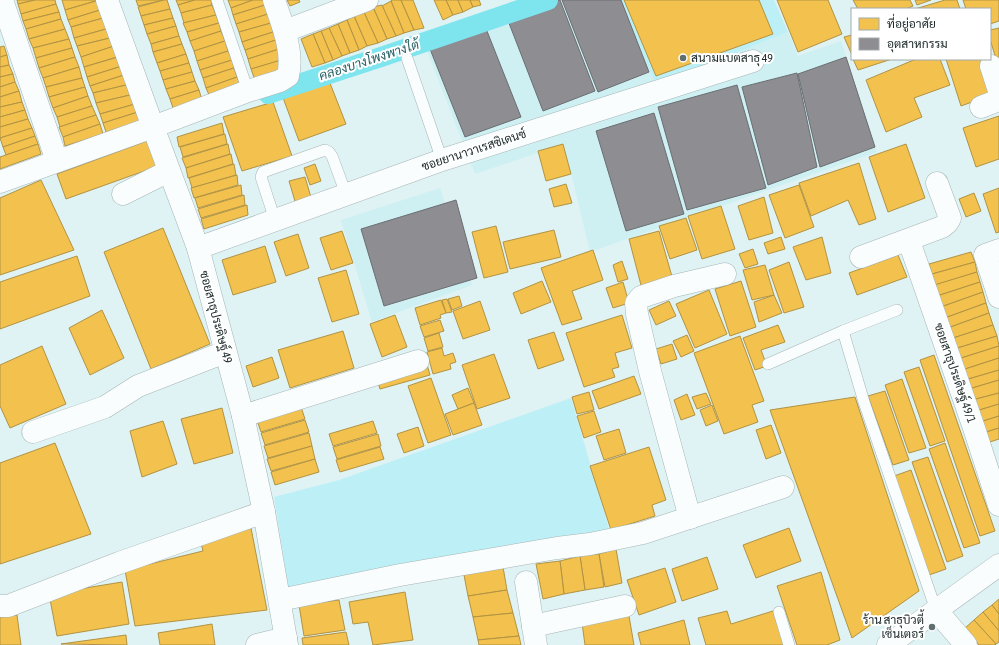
<svg xmlns="http://www.w3.org/2000/svg" width="999" height="645" viewBox="0 0 999 645" font-family="'Asap Condensed',Sarabun,sans-serif">
  <rect width="100%" height="100%" fill="#dff2f4"/>
  <!-- built -->
  <g fill="#cef0f3">
    <polygon points="560,0 620,0 656,85 788,32 798,56 841,41 877,152 590,252 564,144 475,174 425,46"/>
    <polygon points="440,188 472,285 372,322 341,220"/>
  </g>
  <!-- green -->
  <g fill="#bdf0f6">
    <polygon points="620,0 774,0 788,32 656,85"/>
    <polygon points="571,398 610,532 289,591 274,497 339,480"/>
  </g>
  <!-- homes -->
  <g fill="#f2c14e" stroke="#b19343">
    <polygon points="17,0 35,0 18,4"/>
    <polygon points="35,0 55,0 56,4 21,14 18,4"/>
    <polygon points="62,0 96,0 96,1 65,10"/>
    <polygon points="136,0 164,0 138,6"/>
    <polygon points="164,0 167,0 170,9 141,16 138,7"/>
    <polygon points="176,0 195,0 178,5"/>
    <polygon points="195,0 211,0 212,5 181,13 178,5"/>
    <polygon points="228,0 253,0 231,8"/>
    <polygon points="253,0 264,0 265,5 233,15 231,8"/>
    <polygon points="287,0 299,0 300,2 290,6"/>
    <polygon points="392,0 401,0 414,30 404,33 391,1"/>
    <polygon points="401,0 413,0 424,28 414,30"/>
    <polygon points="434,0 446,0 453,15 443,20"/>
    <polygon points="446,0 458,0 463,12 453,15"/>
    <polygon points="458,0 470,0 473,7 463,12"/>
    <polygon points="470,0 479,0 481,5 473,7"/>
    <polygon points="624,0 759,0 773,34 656,76"/>
    <polygon points="777,0 828,0 842,34 798,52"/>
    <polygon points="853,0 910,0 913,6 906,9 858,9"/>
    <polygon points="915,0 931,0 917,5"/>
    <polygon points="945,0 957,0 960,9 915,9"/>
    <polygon points="963,0 999,0 999,21 990,24 990,9 966,9"/>
    <polygon points="96,1 100,10 68,20 65,10"/>
    <polygon points="391,1 404,33 396,36 382,6"/>
    <polygon points="56,4 59,12 23,21 21,14"/>
    <polygon points="212,5 216,15 184,23 181,13"/>
    <polygon points="265,5 268,14 236,24 233,15"/>
    <polygon points="382,5 396,36 387,39 373,7"/>
    <polygon points="373,7 387,39 378,43 363,10"/>
    <polygon points="170,9 173,18 144,25 141,16"/>
    <polygon points="100,10 103,18 71,27 68,20"/>
    <polygon points="363,10 378,43 367,46 354,16"/>
    <polygon points="59,12 61,19 26,29 23,21"/>
    <polygon points="268,14 271,23 239,32 236,24"/>
    <polygon points="216,15 219,23 187,32 183,23"/>
    <polygon points="354,16 367,46 359,50 347,20"/>
    <polygon points="103,18 106,29 74,38 71,27"/>
    <polygon points="173,18 176,26 147,34 144,25"/>
    <polygon points="61,19 65,29 29,39 26,29"/>
    <polygon points="347,20 359,50 350,53 338,24"/>
    <polygon points="219,23 221,31 190,41 187,32"/>
    <polygon points="271,23 273,32 242,42 239,32"/>
    <polygon points="338,24 350,53 342,56 329,28"/>
    <polygon points="176,26 179,36 151,44 147,34"/>
    <polygon points="329,28 342,56 333,60 321,31"/>
    <polygon points="999,28 999,69 990,39 990,30"/>
    <polygon points="65,29 69,39 33,48 29,39"/>
    <polygon points="106,29 110,38 77,46 74,38"/>
    <polygon points="221,31 225,41 194,51 190,41"/>
    <polygon points="321,31 333,60 325,63 313,34"/>
    <polygon points="273,32 276,40 245,50 242,42"/>
    <polygon points="313,34 325,63 312,67 301,39"/>
    <polygon points="852,35 852,55 844,37"/>
    <polygon points="179,36 182,44 153,52 151,44"/>
    <polygon points="110,38 114,46 81,57 77,46"/>
    <polygon points="69,39 72,48 36,58 33,48"/>
    <polygon points="276,40 279,49 248,59 245,50"/>
    <polygon points="225,41 228,51 197,61 194,51"/>
    <polygon points="182,44 186,54 157,63 153,52"/>
    <polygon points="4,46 7,55 0,57 0,47"/>
    <polygon points="114,46 117,57 84,67 81,57"/>
    <polygon points="72,48 75,57 39,68 36,58"/>
    <polygon points="279,49 282,60 251,69 248,59"/>
    <polygon points="228,51 232,60 200,70 197,61"/>
    <polygon points="186,54 189,63 160,71 157,63"/>
    <polygon points="7,55 9,65 0,67 0,57"/>
    <polygon points="75,57 79,67 43,78 39,68"/>
    <polygon points="118,57 122,66 87,77 84,67"/>
    <polygon points="853,59 892,59 858,70"/>
    <polygon points="916,59 940,59 950,85 914,98 922,117 886,132 866,80"/>
    <polygon points="946,59 985,59 994,94 961,106"/>
    <polygon points="232,60 234,68 203,78 200,70"/>
    <polygon points="281,60 284,71 255,80 251,69"/>
    <polygon points="189,63 192,72 163,80 160,71"/>
    <polygon points="9,65 13,74 0,77 0,67"/>
    <polygon points="122,66 124,75 90,86 87,77"/>
    <polygon points="79,67 82,78 46,87 43,78"/>
    <polygon points="234,68 237,77 206,88 203,78"/>
    <polygon points="192,72 195,81 166,89 163,80"/>
    <polygon points="13,74 15,82 0,87 0,77"/>
    <polygon points="124,75 126,85 93,93 90,86"/>
    <polygon points="237,77 241,86 210,97 206,88"/>
    <polygon points="82,78 85,87 49,97 46,87"/>
    <polygon points="328,78 346,124 299,141 282,95"/>
    <polygon points="195,81 199,90 170,99 166,89"/>
    <polygon points="15,82 19,91 0,97 0,87"/>
    <polygon points="126,85 130,95 96,103 93,93"/>
    <polygon points="85,87 88,96 53,108 49,97"/>
    <polygon points="199,90 202,100 173,108 170,99"/>
    <polygon points="19,91 22,102 0,107 0,97"/>
    <polygon points="130,95 135,104 100,114 96,103"/>
    <polygon points="88,96 92,106 57,117 53,108"/>
    <polygon points="22,102 25,110 0,117 0,107"/>
    <polygon points="273,102 292,156 242,171 223,117"/>
    <polygon points="135,104 138,112 103,123 100,114"/>
    <polygon points="92,106 96,115 60,127 57,117"/>
    <polygon points="25,110 28,119 0,127 0,117"/>
    <polygon points="138,112 142,121 106,132 103,123"/>
    <polygon points="96,115 100,124 63,137 59,127"/>
    <polygon points="999,116 999,159 976,167 963,128"/>
    <polygon points="28,119 32,128 0,138 0,127"/>
    <polygon points="222,123 224,134 179,147 177,137"/>
    <polygon points="100,124 103,134 65,146 63,137"/>
    <polygon points="32,128 35,136 3,147 0,138"/>
    <polygon points="225,134 227,144 183,157 180,147"/>
    <polygon points="35,136 38,144 6,155 3,147"/>
    <polygon points="152,139 161,165 66,199 57,174"/>
    <polygon points="38,144 41,154 0,169 0,157"/>
    <polygon points="228,144 230,154 186,168 182,158"/>
    <polygon points="563,144 571,174 546,181 538,151"/>
    <polygon points="906,144 925,198 888,212 869,157"/>
    <polygon points="231,154 233,164 188,178 186,168"/>
    <polygon points="859,163 876,219 859,225 848,200 811,216 799,183"/>
    <polygon points="234,164 236,175 192,188 189,178"/>
    <polygon points="315,164 321,181 310,185 304,168"/>
    <polygon points="237,175 238,185 194,198 191,188"/>
    <polygon points="305,177 313,204 297,208 289,181"/>
    <polygon points="41,180 74,250 0,275 0,198"/>
    <polygon points="566,184 572,203 554,207 549,189"/>
    <polygon points="241,185 242,195 198,208 195,198"/>
    <polygon points="799,185 814,227 785,238 769,195"/>
    <polygon points="999,188 999,232 996,233 983,194"/>
    <polygon points="974,193 981,211 966,217 959,199"/>
    <polygon points="244,195 245,205 201,218 198,209"/>
    <polygon points="764,197 773,233 749,240 738,206"/>
    <polygon points="247,205 248,215 204,229 201,219"/>
    <polygon points="721,206 735,249 702,259 688,216"/>
    <polygon points="686,218 697,250 670,259 659,226"/>
    <polygon points="496,226 508,272 484,278 472,232"/>
    <polygon points="163,228 210,344 151,369 104,252"/>
    <polygon points="554,230 561,257 510,269 503,242"/>
    <polygon points="342,231 353,263 331,270 320,238"/>
    <polygon points="659,231 673,280 642,289 629,239"/>
    <polygon points="298,234 309,268 286,276 274,242"/>
    <polygon points="781,237 785,249 768,254 764,243"/>
    <polygon points="822,237 831,273 806,280 793,247"/>
    <polygon points="265,246 276,282 233,295 222,260"/>
    <polygon points="753,249 758,264 745,268 739,254"/>
    <polygon points="593,250 603,280 572,291 582,319 562,325 541,268"/>
    <polygon points="971,252 975,262 932,274 929,264"/>
    <polygon points="898,255 907,277 857,295 849,273"/>
    <polygon points="77,256 90,296 0,329 0,282"/>
    <polygon points="622,261 628,279 618,282 613,265"/>
    <polygon points="789,262 804,307 784,313 769,270"/>
    <polygon points="975,262 977,272 936,285 932,274"/>
    <polygon points="765,265 774,295 752,300 743,270"/>
    <polygon points="346,270 359,314 332,322 318,278"/>
    <polygon points="977,272 980,282 934,297 931,286"/>
    <polygon points="542,281 551,302 521,314 513,293"/>
    <polygon points="741,281 756,327 730,336 715,289"/>
    <polygon points="623,282 629,303 613,308 606,288"/>
    <polygon points="980,282 983,292 938,308 934,297"/>
    <polygon points="709,290 727,334 695,348 676,304"/>
    <polygon points="983,292 986,303 942,319 938,308"/>
    <polygon points="774,295 782,313 759,322 754,302"/>
    <polygon points="459,296 462,306 452,310 448,299"/>
    <polygon points="447,299 452,312 446,313 442,300"/>
    <polygon points="441,300 446,313 440,315 441,318 420,325 415,308"/>
    <polygon points="480,301 490,330 463,339 453,311"/>
    <polygon points="669,301 676,316 656,325 649,310"/>
    <polygon points="986,303 989,313 945,329 942,319"/>
    <polygon points="102,310 124,358 90,375 69,328"/>
    <polygon points="989,313 993,325 950,339 945,329"/>
    <polygon points="395,315 407,347 382,357 370,324"/>
    <polygon points="622,315 632,348 615,353 619,367 612,369 615,377 584,387 566,333"/>
    <polygon points="440,320 444,331 424,337 420,326"/>
    <polygon points="778,325 785,342 761,350 767,366 755,370 743,338"/>
    <polygon points="993,325 997,336 954,349 950,339"/>
    <polygon points="343,331 354,368 290,388 278,350"/>
    <polygon points="554,332 564,360 538,369 528,340"/>
    <polygon points="439,333 443,347 428,351 424,338"/>
    <polygon points="687,335 694,351 681,357 673,341"/>
    <polygon points="740,336 764,401 752,405 758,422 724,434 694,353"/>
    <polygon points="997,336 999,346 958,359 954,349"/>
    <polygon points="672,344 677,359 661,364 656,349"/>
    <polygon points="42,346 66,404 10,428 0,406 0,365"/>
    <polygon points="999,346 999,358 962,370 958,359"/>
    <polygon points="442,348 444,356 453,353 456,362 450,364 451,369 433,374 427,352"/>
    <polygon points="494,354 510,398 477,409 462,365"/>
    <polygon points="934,355 995,531 980,536 920,360"/>
    <polygon points="272,357 279,378 253,387 246,366"/>
    <polygon points="999,358 999,370 965,380 962,370"/>
    <polygon points="426,361 430,375 380,389 376,376"/>
    <polygon points="919,367 945,441 930,446 904,372"/>
    <polygon points="999,370 999,380 969,389 965,380"/>
    <polygon points="634,376 641,394 599,409 592,391"/>
    <polygon points="431,378 451,435 428,443 408,386"/>
    <polygon points="902,379 926,448 909,453 885,385"/>
    <polygon points="999,380 999,393 972,400 969,389"/>
    <polygon points="468,388 474,403 458,409 452,395"/>
    <polygon points="885,391 909,460 893,465 868,396"/>
    <polygon points="589,392 594,410 577,414 572,397"/>
    <polygon points="706,393 711,404 697,409 692,397"/>
    <polygon points="999,393 999,404 976,411 972,400"/>
    <polygon points="687,394 695,415 681,420 674,400"/>
    <polygon points="855,397 919,591 852,638 770,410"/>
    <polygon points="474,403 482,425 453,435 445,414"/>
    <polygon points="999,404 999,416 980,422 976,411"/>
    <polygon points="712,405 718,421 706,426 700,410"/>
    <polygon points="301,407 305,419 261,432 257,420"/>
    <polygon points="222,408 233,453 194,464 181,419"/>
    <polygon points="594,411 601,432 584,438 577,416"/>
    <polygon points="999,416 999,428 983,433 980,422"/>
    <polygon points="305,420 309,432 265,445 261,433"/>
    <polygon points="163,421 177,464 142,477 130,431"/>
    <polygon points="373,421 377,433 333,446 329,434"/>
    <polygon points="771,425 781,453 766,459 756,430"/>
    <polygon points="418,427 424,446 404,453 397,434"/>
    <polygon points="999,428 999,439 987,443 983,433"/>
    <polygon points="619,429 626,453 604,460 596,436"/>
    <polygon points="309,433 312,446 268,458 264,446"/>
    <polygon points="378,434 381,446 337,459 333,447"/>
    <polygon points="55,443 91,534 0,564 0,463"/>
    <polygon points="945,443 980,543 964,548 929,449"/>
    <polygon points="312,446 315,459 271,471 267,459"/>
    <polygon points="380,447 384,459 340,472 336,460"/>
    <polygon points="649,447 666,500 652,505 655,516 611,530 590,466"/>
    <polygon points="928,457 963,556 947,562 912,462"/>
    <polygon points="315,459 319,472 275,485 271,472"/>
    <polygon points="911,470 946,569 929,575 894,476"/>
    <polygon points="251,528 267,610 135,626 125,570 203,551 201,543"/>
    <polygon points="789,528 801,561 756,578 743,545"/>
    <polygon points="616,549 622,583 605,587 599,554"/>
    <polygon points="599,554 604,587 585,590 580,556"/>
    <polygon points="580,556 585,590 564,594 560,561"/>
    <polygon points="707,557 718,589 682,601 672,569"/>
    <polygon points="560,561 564,594 543,599 536,564"/>
    <polygon points="503,567 507,590 468,596 464,575"/>
    <polygon points="665,568 676,602 639,615 627,580"/>
    <polygon points="821,572 840,640 827,645 797,645 777,586"/>
    <polygon points="122,582 129,624 57,636 49,594"/>
    <polygon points="507,590 513,613 473,617 468,596"/>
    <polygon points="405,592 413,640 373,645 368,622 353,624 349,602"/>
    <polygon points="999,599 999,614 992,605"/>
    <polygon points="339,600 345,630 304,636 299,605"/>
    <polygon points="992,605 999,614 999,631 983,612"/>
    <polygon points="727,611 731,624 773,611 784,645 706,645 698,618"/>
    <polygon points="983,612 999,631 999,642 996,644 974,620"/>
    <polygon points="513,613 519,636 478,640 473,617"/>
    <polygon points="17,615 21,645 0,645 0,617"/>
    <polygon points="629,616 634,645 585,645 582,623"/>
    <polygon points="684,620 690,645 641,645 638,633"/>
    <polygon points="974,620 996,644 995,645 979,645 965,628"/>
    <polygon points="212,624 215,645 160,645 158,633"/>
    <polygon points="346,632 349,645 303,645 302,638"/>
    <polygon points="126,635 127,645 61,644"/>
    <polygon points="519,636 521,645 479,645 478,640"/>
  </g>
  <!-- industry -->
  <g fill="#8d8d92" stroke="#6a6e72">
    <polygon points="555,0 560,0 595,91 543,111 507,18"/>
    <polygon points="562,0 621,0 649,72 598,92"/>
    <polygon points="485,26 521,117 465,137 428,44"/>
    <polygon points="846,57 875,147 820,167 798,74"/>
    <polygon points="797,73 817,167 768,185 742,87"/>
    <polygon points="737,85 766,188 687,210 658,107"/>
    <polygon points="654,113 684,214 626,231 596,131"/>
    <polygon points="456,200 477,278 384,306 361,229"/>
  </g>
  <g fill="none" stroke-linecap="round" stroke-linejoin="round">
    <!-- canal -->
    <polyline stroke="#7ee5ee" stroke-width="20" points="268,94 381,57 548,0"/>
    <defs>
      <g id="service">
        <polyline points="217,0 248,91"/>
        <polyline points="407,58 442,160"/>
        <polyline points="275,220 261,177 263,172 325,150 329,152 332,156 346,194"/>
        <polyline points="843,331 864,402 936,610"/>
        <polyline points="768,364 843,331 897,310"/>
        <polyline points="779,612 789,645"/>
      </g>
      <g id="minor">
        <polyline points="2,0 57,161"/>
        <polyline points="285,31 367,0"/>
        <polyline points="991,66 999,91"/>
        <polyline points="981,107 999,100"/>
        <path d="M0,182l153,-55 95,-36 32,-10 8,-5c6,-25 -6,-52 -14,-76"/>
        <polyline points="123,194 169,171"/>
        <polyline points="909,241 974,428 999,505"/>
        <polyline points="198,248 442,160 753,61"/>
        <polyline points="999,250 985,255 999,297"/>
        <polyline points="861,257 942,227 947,223 950,218 937,183"/>
        <polyline points="243,416 418,361"/>
        <polyline points="33,432 105,407 138,386 225,352"/>
        <polyline points="690,518 650,371 637,314 636,303 641,297 674,286 725,274"/>
        <polyline points="526,582 536,645"/>
        <polyline points="280,600 400,575 557,548 590,544 643,533 783,487"/>
        <polyline points="0,606 8,606 119,563 264,512"/>
        <polyline points="936,610 966,645"/>
        <polyline points="533,626 625,606"/>
        <polyline points="257,645 286,638"/>
      </g>
      <polyline id="tertiary" points="107,0 153,127 198,248 243,416 264,512 287,645"/>
      <polyline id="secondary" points="888,645 999,565"/>
    </defs>
    <!-- service casing -->
    <use href="#service" stroke="#a6b5b6" stroke-width="12"/>
    <!-- minor casing -->
    <use href="#minor" stroke="#a6b5b6" stroke-width="23"/>
    <!-- tertiary casing -->
    <use href="#tertiary" stroke="#a6b5b6" stroke-width="23"/>
    <!-- secondary casing -->
    <use href="#secondary" stroke="#a6b5b6" stroke-width="23"/>
    <!-- service -->
    <use href="#service" stroke="#fafdfd" stroke-width="11"/>
    <!-- minor -->
    <use href="#minor" stroke="#fafdfd" stroke-width="22"/>
    <!-- tertiary -->
    <use href="#tertiary" stroke="#fafdfd" stroke-width="22"/>
    <!-- secondary -->
    <use href="#secondary" stroke="#fafdfd" stroke-width="22"/>
  </g>
  <!-- markers -->
  <g fill="#5f6e6f" stroke="#fff" stroke-width="1.5">
    <circle cx="683" cy="58" r="4"/>
    <circle cx="932" cy="627" r="4"/>
  </g>
  <g text-anchor="middle" dominant-baseline="central" stroke-width="4" stroke-linejoin="round" paint-order="stroke">
    <!-- poi labels -->
    <g font-size="12" fill="#1a2728" stroke="#fff" text-anchor="start">
      <text x="691" y="58">สนามแบตสาธุ 49</text>
      <text x="924" y="620" text-anchor="end">ร้าน สาธุบิวตี้<tspan x="924" dy="14">เซ็นเตอร์</tspan></text>
    </g>
    <!-- street labels -->
    <g font-size="12" fill="#1a2728" stroke="#fff">
      <text transform="translate(474 150) rotate(-18)">ซอยยานาวาเรสซิเดนซ์</text>
      <text transform="translate(216 317) rotate(75)">ซอยสาธุประดิษฐ์ 49</text>
      <text transform="translate(955 373) rotate(71)">ซอยสาธุประดิษฐ์ 49/1</text>
    </g>
    <!-- water labels -->
    <g font-size="13" font-style="italic" fill="#286166" stroke="#fff">
      <text transform="translate(369 60) rotate(-18)">คลองบางโพงพางใต้</text>
    </g>
  </g>
  <!-- legend -->
  <rect x="851" y="8" width="140" height="52" fill="#ffffff" stroke="#a3a9a9"/>
  <rect x="859" y="18" width="20" height="12" fill="#f2c14e" stroke="#a3a9a9"/>
  <text x="887" y="28" font-size="12" fill="#1a2728">ที่อยู่อาศัย</text>
  <rect x="859" y="38" width="20" height="12" fill="#8d8d92" stroke="#a3a9a9"/>
  <text x="887" y="48" font-size="12" fill="#1a2728">อุตสาหกรรม</text>
</svg>
